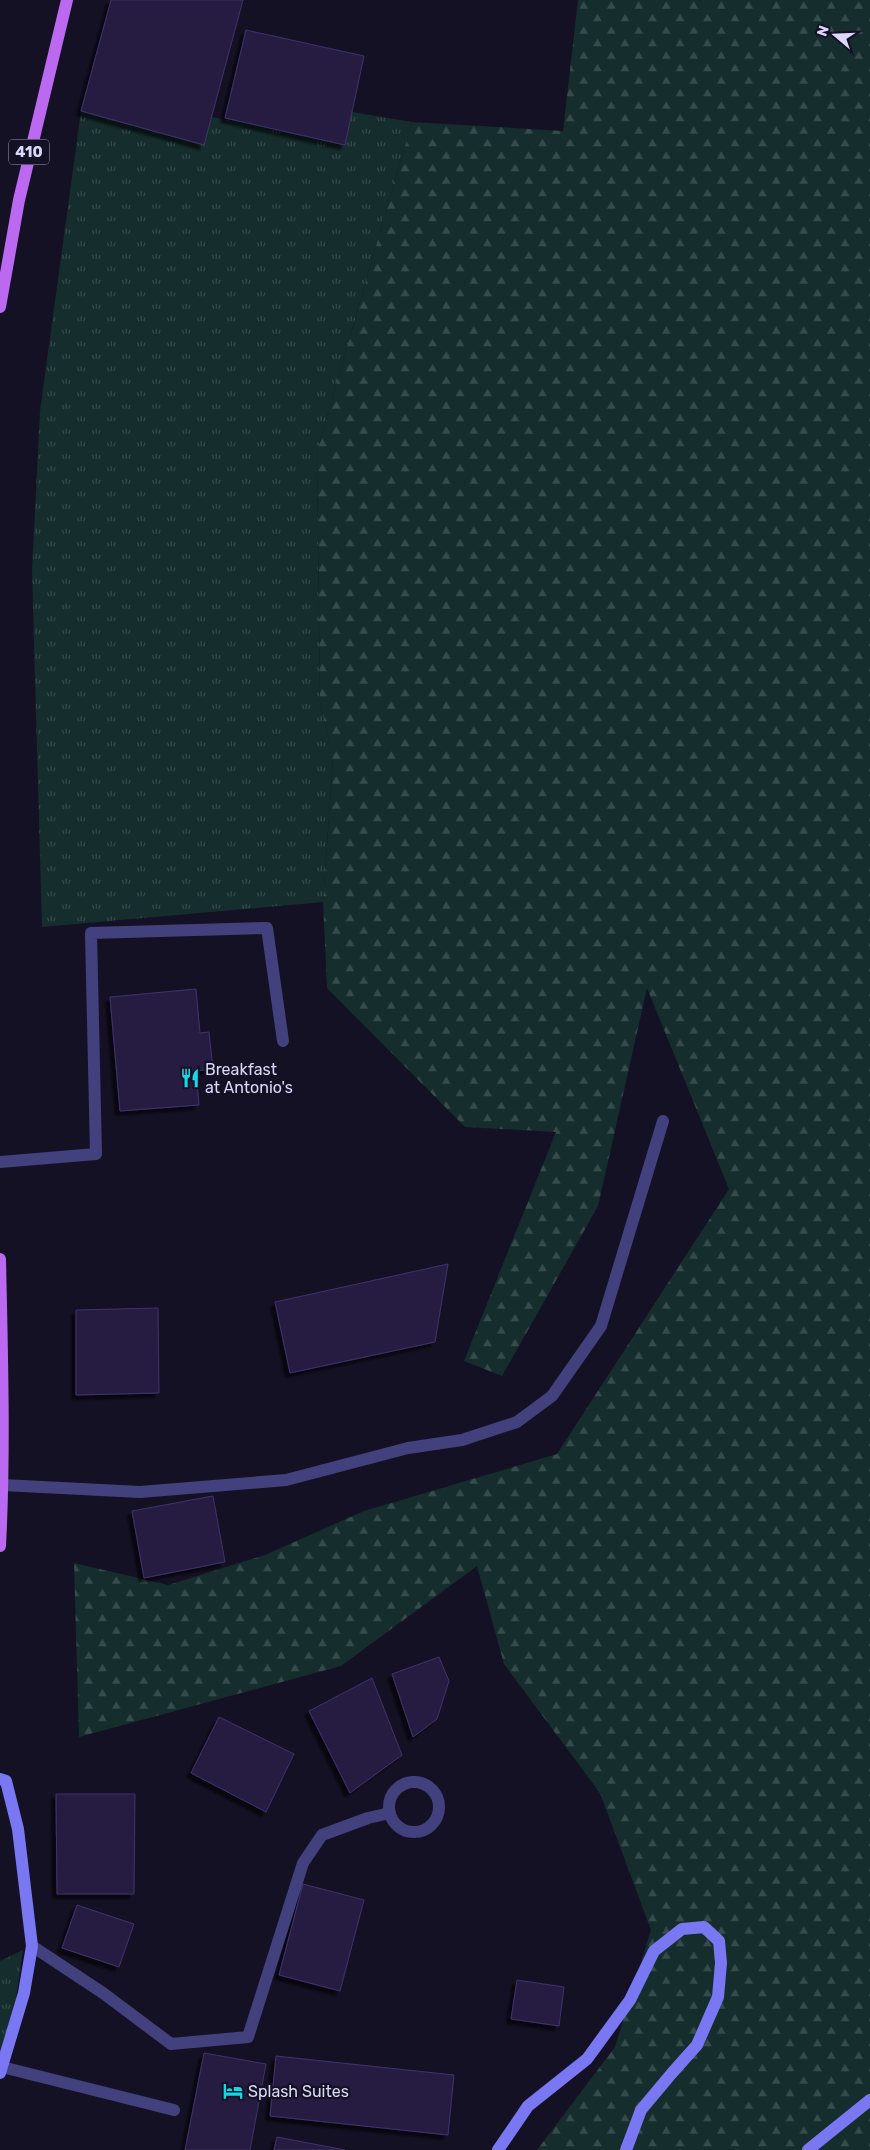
<svg xmlns="http://www.w3.org/2000/svg" width="870" height="2150" viewBox="0 0 870 2150" font-family="Rubik,sans-serif">
  <defs>
    <pattern id="grass-tufts" width="24" height="20" patternUnits="userSpaceOnUse" patternTransform="scale(1.25)"><rect width="24" height="20" fill="#152d2c"/><path d="M3 7l-1-3M5 7V3M7 7l1-3M15 17l-1-3M17 17v-4M19 17l1-3" fill="none" stroke="#364b4c"/></pattern>
    <pattern id="forest-firs" width="22" height="20" patternUnits="userSpaceOnUse" patternTransform="scale(1.25)"><rect width="22" height="20" fill="#152d2c"/><path d="M5 1l3.5 6h-7zM16 11l3.5 6h-7z" fill="#364b4c"/></pattern>
    <filter id="shadow"><feDropShadow dx="-4.5" dy="4.5" stdDeviation="1" flood-color="#0009"/></filter>
  </defs>
  <rect width="100%" height="100%" fill="#141124"/>
  <!-- grass -->
  <g fill="url(#grass-tufts)">
    <polygon points="81,111 203,145 212,117 344,144 352,112 412,122 317,451 320,702 333,759 323,902 42,927 32,571 40,411"/>
    <polygon points="23,1950 12,2025 0,2062 0,1961"/>
  </g>
  <!-- forest -->
  <polygon fill="url(#forest-firs)" points="578,0 870,0 870,2150 537,2150 615,2047 651,1930 600,1793 504,1664 477,1566 341,1666 79,1737 74,1563 168,1585 265,1555 364,1511 557,1454 729,1189 647,988 598,1206 502,1376 464,1361 556,1132 465,1127 327,988 323,902 333,760 320,702 317,451 412,122 563,131"/>
  <!-- building -->
  <g fill="#261f43" stroke="#3e336d" filter="url(#shadow)">
    <polygon points="111,0 243,0 204,145 81,111"/>
    <polygon points="246,30 364,56 345,145 225,118"/>
    <polygon points="196,989 200,1033 209,1032 213,1069 196,1071 199,1105 120,1111 110,997"/>
    <polygon points="448,1264 435,1342 290,1373 275,1302"/>
    <polygon points="158,1308 159,1393 76,1395 76,1310"/>
    <polygon points="213,1496 225,1562 144,1578 132,1511"/>
    <polygon points="439,1657 449,1681 437,1719 413,1737 392,1674"/>
    <polygon points="372,1678 402,1755 350,1793 309,1711"/>
    <polygon points="219,1717 294,1754 266,1812 191,1773"/>
    <polygon points="56,1794 135,1794 134,1894 57,1894"/>
    <polygon points="303,1884 364,1900 340,1991 279,1975"/>
    <polygon points="77,1905 134,1924 119,1967 62,1948"/>
    <polygon points="517,1980 564,1987 559,2026 511,2019"/>
    <polygon points="204,2053 266,2064 250,2150 185,2150"/>
    <polygon points="276,2056 454,2075 448,2135 270,2116"/>
    <polygon points="277,2137 345,2150 274,2150"/>
  </g>
  <g fill="none" stroke-linecap="round" stroke-linejoin="round">
    <!-- lane -->
    <g stroke="#42417e" stroke-width="12">
      <polyline points="0,1162 96,1154 91,933 267,928 283,1041"/>
      <circle cx="414" cy="1807" r="25"/>
      <polyline points="32,1946 103,1993 171,2044 248,2037 303,1863 322,1835 368,1818 390,1813"/>
      <polyline points="2,2067 174,2110"/>
    </g>
    <!-- street -->
    <polyline stroke="#42417e" stroke-width="12" points="3,1485 140,1492 286,1480 408,1448 462,1440 517,1422 552,1396 601,1326 663,1121"/>
    <!-- secondary -->
    <g stroke="#7978f2" stroke-width="12">
      <polyline points="0,1779 6,1781 18,1829 32,1946 24,1993 0,2073"/>
      <polyline points="498,2150 528,2106 587,2059 630,2000 654,1951 682,1929 704,1927 719,1941 721,1963 718,1997 697,2045 672,2073 641,2110 626,2150"/>
      <polyline points="808,2150 870,2100"/>
    </g>
    <!-- primary -->
    <g stroke="#bc69f1" stroke-width="12">
      <polyline points="0,307 19,200 67,0"/>
      <path d="M0,1259c2,96 5,191 0,287"/>
    </g>
  </g>
  <!-- icons -->
  <defs>
    <symbol id="restaurant-bare" viewBox="-9 -9 18 18"><path d="M-5-6h1v4h1v-4h1v4h1v-4h1v5L-1.5 .5V6h-2V.5L-5-1ZM5-6V6H3V1.5H1.5Q1.5-4 5-6Z" fill="#16d7e8" stroke="#141124" stroke-width="2.5" paint-order="stroke"/></symbol>
    <symbol id="hotel-bare" viewBox="-9 -9 18 18"><path d="M-6-4.5h1.5V1H6V5H4.5V3h-9V5H-6ZM-4 0a1.8 1.8 0 1 1 3.6 0ZM.5 0V-2.5h3Q6-2.5 6 0Z" fill="#16d7e8" stroke="#141124" stroke-width="2.5" paint-order="stroke"/></symbol>
  </defs>
  <g fill-rule="evenodd">
    <use href="#restaurant-bare" x="176" y="1064" width="28" height="28"/>
    <use href="#hotel-bare" x="219" y="2077" width="28" height="28"/>
  </g>
  <g text-anchor="middle" dominant-baseline="central" stroke-width="4.5" stroke-linejoin="round" paint-order="stroke">
    <!-- shield labels -->
    <rect fill="#141124" stroke="#9f9cba" stroke-width="1" x="9" y="139.5" width="40" height="25" rx="4"/>
    <g font-size="15" font-weight="bold" fill="#dbd8fb">
      <text x="29" y="152">410</text>
    </g>
    <!-- poi labels -->
    <g font-size="16" fill="#dbd8fb" stroke="#141124" text-anchor="start">
      <text x="205" y="1069">Breakfast<tspan x="205" dy="18">at Antonio's</tspan></text>
      <text x="248" y="2091">Splash Suites</text>
    </g>
  </g>
  <!-- north arrow -->
  <g transform="translate(835 35) rotate(289)" stroke="#141124" stroke-width="4" paint-order="stroke">
  <path d="M0-4L9 19L0 12L-9 19Z" fill="#dbd8fb"/>
  <text y="-8" font-size="14" font-weight="bold" text-anchor="middle" fill="#dbd8fb">N</text>
  </g>
</svg>
